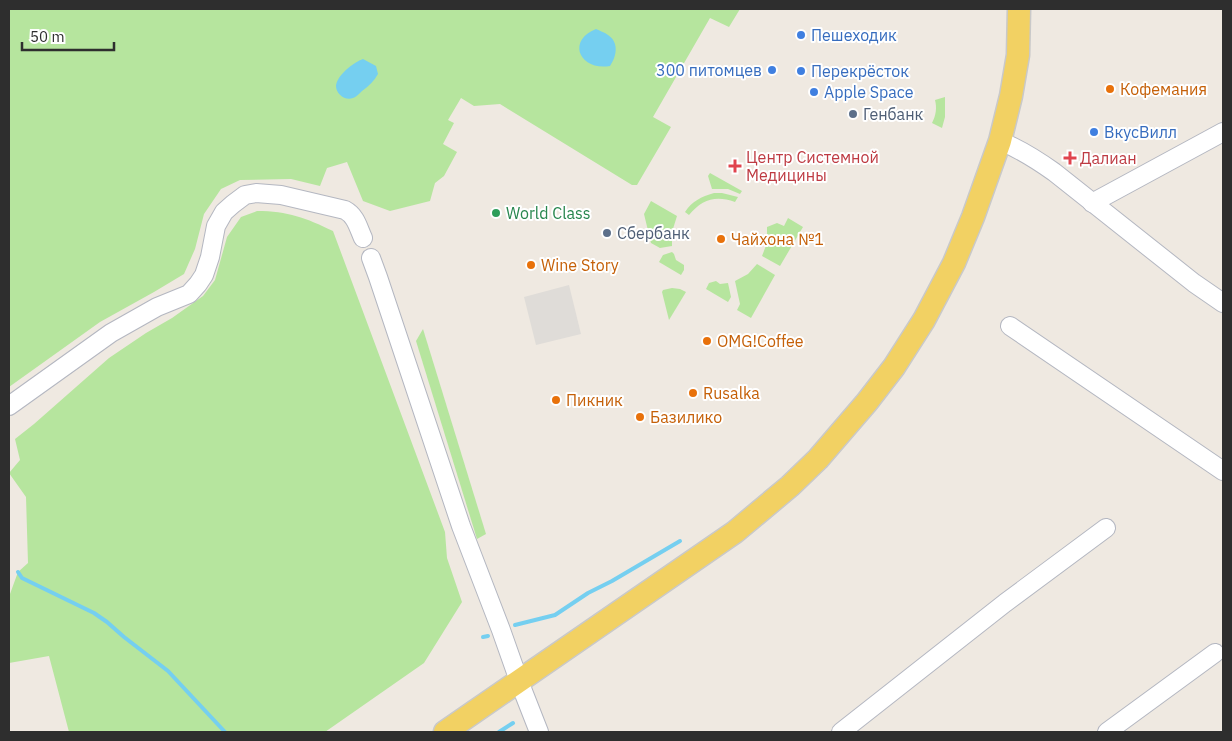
<svg xmlns="http://www.w3.org/2000/svg" width="1232" height="741" viewBox="0 0 1232 741" font-family="'IBM Plex Sans',sans-serif">
  <rect width="100%" height="100%" fill="#efe9e1"/>
  <!-- green -->
  <g fill="#b6e59e">
    <polygon points="9,9 740,9 729,27 710,18 653,117 671,127 637,185 632,185 500,104 474,106 461,98 448,120 454,123 443,144 457,152 444,176 435,183 430,201 390,211 363,201 347,162 327,168 320,186 291,179 240,180 221,189 204,214 195,249 184,274 154,292 100,322 9,387"/>
    <path d="M945,97v20l-3,11 -10,-5c4,-8 5,-15 3,-23z"/>
    <polygon points="710,173 742,191 740,194 728,189 712,189 708,176"/>
    <path d="M714,193h8l16,4 -3,5c-19,-7 -33,-3 -46,13l-4,-3c7,-11 16,-15 29,-19z"/>
    <polygon points="651,201 677,216 672,232 672,246 660,248 651,243 644,214"/>
    <path d="M257,211c31,0 49,7 76,20l112,301 2,26 15,44 -38,61 -99,69h-256l-20,-76 -40,7v-68l1,-1 8,-22 10,-9 -2,-66 -17,-24 11,-13 -5,-21 19,-15 75,-66 37,-25 26,-15 31,-22 12,-16 12,-43 14,-20z"/>
    <polygon points="788,218 803,227 780,266 762,256 767,243 767,227 777,223 784,226"/>
    <polygon points="672,252 674,254 676,260 684,265 684,270 681,275 659,262 663,255"/>
    <polygon points="757,264 775,275 751,318 737,310 740,304 735,281 748,274"/>
    <polygon points="716,281 720,284 728,283 731,297 728,302 706,289 709,283"/>
    <polygon points="672,288 680,289 686,292 669,320 662,292 663,290"/>
    <polygon points="423,329 486,534 477,539 416,341"/>
  </g>
  <!-- plaza -->
  <polygon fill="#dfdcd8" points="569,285 581,334 536,345 524,297"/>
  <!-- water -->
  <g fill="#75cff0">
    <path d="M596,29c4,2 8,3 12,6 11,7 9,21 2,31 -30,5 -44,-25 -14,-37z"/>
    <path d="M363,59l13,7 2,8c-4,7 -9,12 -16,17 -3,3 -6,6 -9,7 -8,3 -17,-4 -17,-12 1,-11 18,-24 27,-27z"/>
  </g>
  <g fill="none" stroke-linecap="round" stroke-linejoin="round">
    <!-- stream -->
    <g stroke="#75cff0" stroke-width="4">
      <polyline points="18,572 22,578 94,613 107,622 124,637 168,671 225,732"/>
      <polyline points="515,625 555,615 588,593 612,581 680,541"/>
      <polyline points="483,637 488,636"/>
      <polyline points="499,732 513,723"/>
    </g>
    <defs>
      <g id="minor">
        <path d="M1000,141c20,8 37,19 54,31l140,111 29,20"/>
        <polyline points="1092,203 1223,132"/>
        <polyline points="371,258 378,277 461,526 501,630 519,681 539,732"/>
        <polyline points="1010,326 1223,471"/>
        <path d="M9,406l102,-73 46,-26 32,-13 9,-10 6,-9 6,-18 6,-31 8,-14 9,-8 12,-9 11,-2 25,2 64,15c11,6 13,17 18,28"/>
        <polyline points="841,732 1005,603 1106,528"/>
        <polyline points="1107,732 1215,653"/>
      </g>
      <polyline id="major" points="445,732 735,532 790,486 818,459 867,402 894,367 924,320 954,263 973,217 1000,141 1011,96 1018,55 1019,9"/>
    </defs>
    <!-- minor casing -->
    <use href="#minor" stroke="#b4b7c1" stroke-width="20"/>
    <!-- major casing -->
    <use href="#major" stroke="#c9c9c9" stroke-width="25"/>
    <!-- minor -->
    <use href="#minor" stroke="#fff" stroke-width="18"/>
    <!-- major -->
    <use href="#major" stroke="#f2d163" stroke-width="22"/>
  </g>
  <!-- markers -->
  <g fill="#3f7fe0" stroke="#fff" stroke-width="2">
    <circle cx="801" cy="35" r="5"/>
    <circle cx="772" cy="70" r="5"/>
    <circle cx="801" cy="71" r="5"/>
    <circle cx="814" cy="92" r="5"/>
    <circle cx="1094" cy="132" r="5"/>
  </g>
  <g fill="#e8710a" stroke="#fff" stroke-width="2">
    <circle cx="1110" cy="89" r="5"/>
    <circle cx="721" cy="239" r="5"/>
    <circle cx="531" cy="265" r="5"/>
    <circle cx="707" cy="341" r="5"/>
    <circle cx="693" cy="393" r="5"/>
    <circle cx="556" cy="400" r="5"/>
    <circle cx="640" cy="417" r="5"/>
  </g>
  <g fill="#5c6f8a" stroke="#fff" stroke-width="2">
    <circle cx="853" cy="114" r="5"/>
    <circle cx="607" cy="233" r="5"/>
  </g>
  <g fill="#e0444e" stroke="#fff" stroke-width="2">
    <path d="M1067.5 150.5h5v5h5v5h-5v5h-5v-5h-5v-5h5z"/>
    <path d="M732.5 158.5h5v5h5v5h-5v5h-5v-5h-5v-5h5z"/>
  </g>
  <circle fill="#2e9e5b" stroke="#fff" stroke-width="2" cx="496" cy="213" r="5"/>
  <g text-anchor="middle" dominant-baseline="central" stroke-width="4" stroke-linejoin="round" paint-order="stroke">
    <!-- shop labels -->
    <g font-size="16" fill="#366cbe" stroke="#fff" text-anchor="start">
      <text x="811" y="35">Пешеходик</text>
      <text x="762" y="70" text-anchor="end">300 питомцев</text>
      <text x="811" y="71">Перекрёсток</text>
      <text x="824" y="92">Apple Space</text>
      <text x="1104" y="132">ВкусВилл</text>
    </g>
    <!-- food labels -->
    <g font-size="16" fill="#c56008" stroke="#fff" text-anchor="start">
      <text x="1120" y="89">Кофемания</text>
      <text x="731" y="239">Чайхона №1</text>
      <text x="541" y="265">Wine Story</text>
      <text x="717" y="341">OMG!Coffee</text>
      <text x="703" y="393">Rusalka</text>
      <text x="566" y="400">Пикник</text>
      <text x="650" y="417">Базилико</text>
    </g>
    <!-- service labels -->
    <g font-size="16" fill="#4e5e75" stroke="#fff" text-anchor="start">
      <text x="863" y="114">Генбанк</text>
      <text x="617" y="233">Сбербанк</text>
    </g>
    <!-- health labels -->
    <g font-size="16" fill="#be3a42" stroke="#fff" text-anchor="start">
      <text x="746" y="157">Центр Системной<tspan x="746" dy="18">Медицины</tspan></text>
      <text x="1080" y="158">Далиан</text>
    </g>
    <!-- leisure labels -->
    <g font-size="16" fill="#27864d" stroke="#fff" text-anchor="start">
      <text x="506" y="213">World Class</text>
    </g>
  </g>
  <!-- border -->
  <rect width="1232" height="741" fill="none" stroke="#2e2e2e" stroke-width="20"/>
  <!-- scale -->
  <path d="M22 42v8h92v-8" fill="none" stroke="#2e2e2e" stroke-width="2.5"/>
  <text x="30" y="42" font-size="15" fill="#2e2e2e" stroke="#ffffff" stroke-width="4" paint-order="stroke">50 m</text>
</svg>
